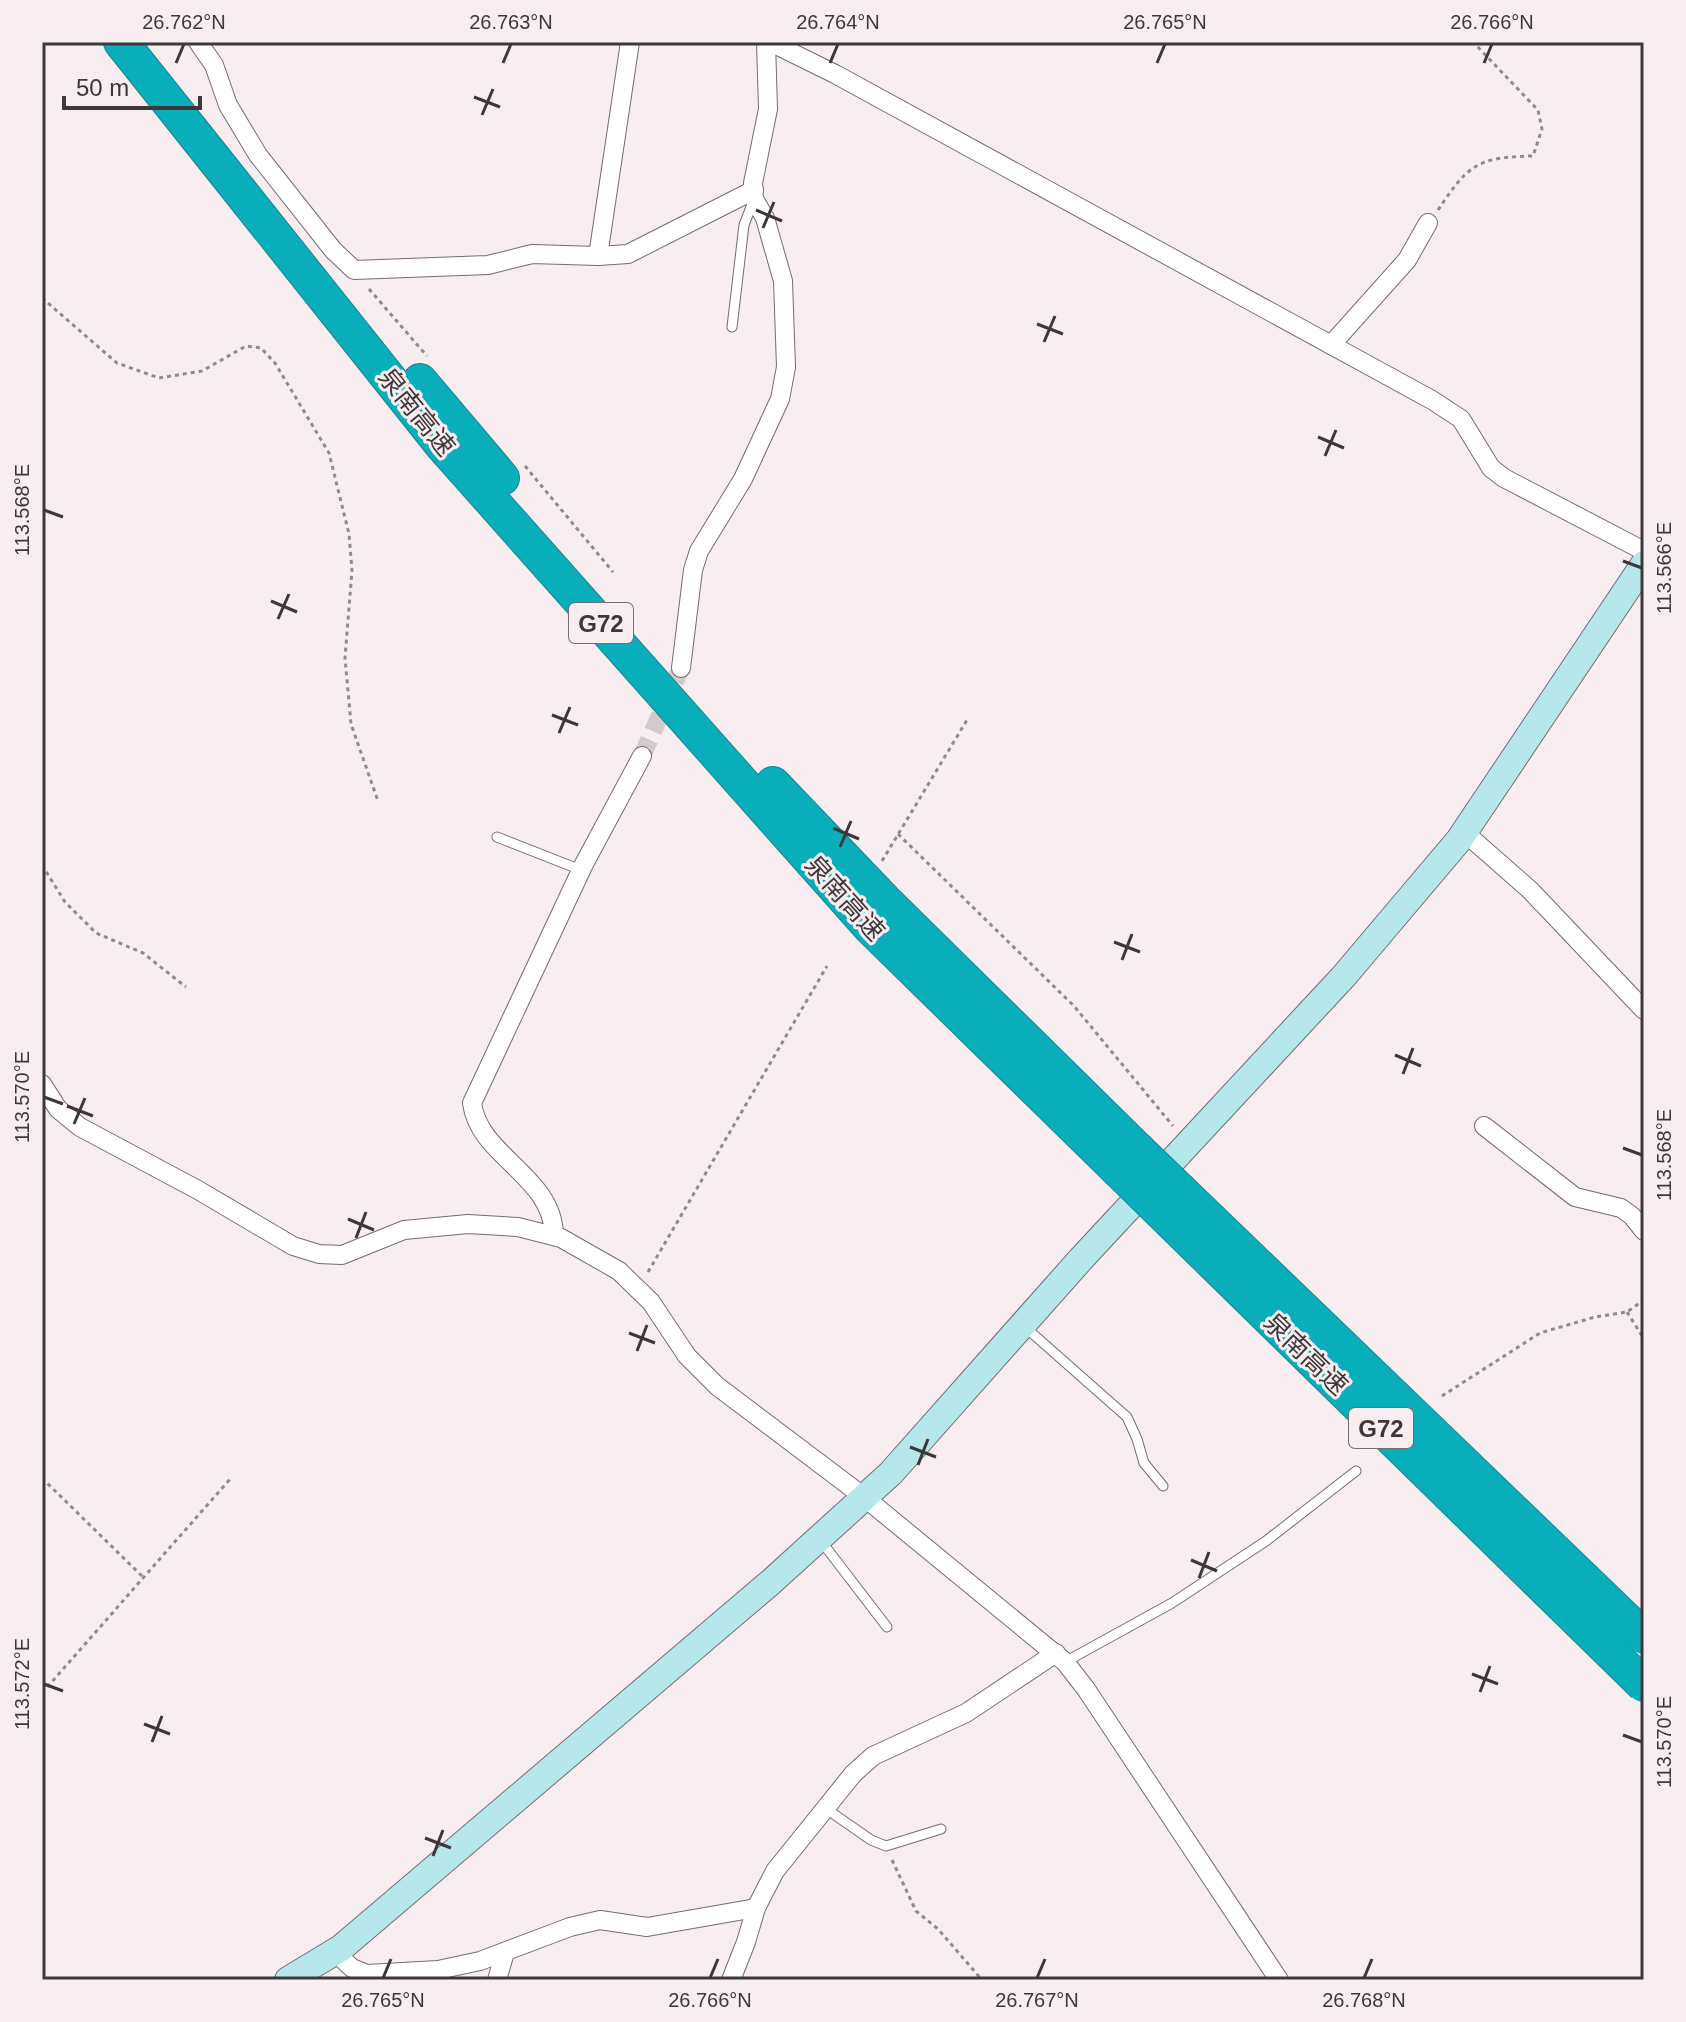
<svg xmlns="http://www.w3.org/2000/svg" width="1686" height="2022" viewBox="0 0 1686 2022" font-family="Arial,'Noto Sans SC',sans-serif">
  <rect width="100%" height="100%" fill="#f8eef1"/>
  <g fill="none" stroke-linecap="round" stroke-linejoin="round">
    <!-- street-tunnel -->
    <polyline stroke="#d2cacc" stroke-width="18" stroke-dasharray="18 9" stroke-linecap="butt" points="642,756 681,668"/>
    <defs>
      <g id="lane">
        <polyline points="732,327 744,225 754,199"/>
        <polyline points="497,837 581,870"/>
        <polyline points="1025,1327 1127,1417 1137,1439 1144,1463 1163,1486"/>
        <polyline points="821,1541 887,1627"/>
        <polyline points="1065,1662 1172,1603 1266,1541 1356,1471"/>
        <polyline points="825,1808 871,1840 886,1846 941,1829"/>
      </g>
      <g id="street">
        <polyline points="198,42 214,65 228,105 258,155 333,250 354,270 488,265 532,254 598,256 628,254 754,190"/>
        <polyline points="770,42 835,74 1432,400 1461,419 1491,468 1504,478 1644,551"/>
        <polyline points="598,256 630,42"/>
        <polyline points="1331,345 1407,260 1428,223"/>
        <polyline points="681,668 693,570 699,551 743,479 780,399 786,367 783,281 765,218 754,199 753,183 768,109 766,42"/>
        <polyline points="1464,832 1530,890 1644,1010"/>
        <polyline points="42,1084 58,1109 80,1127 198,1190 293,1246 319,1254 342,1255 404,1230 468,1224 518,1227 561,1238 619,1271 651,1302 687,1356 717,1386 864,1497 1065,1662 1086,1689 1279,1980"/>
        <polyline points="1484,1126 1575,1197 1621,1208 1632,1216 1644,1231"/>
        <path d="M554,1236c0,-60 -75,-79 -82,-133l112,-239 58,-108"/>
        <polyline points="335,1952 352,1968 367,1974 438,1970 480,1961 570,1927 600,1920 647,1927 756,1908"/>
        <polyline points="497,1980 505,1952"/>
        <polyline points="731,1980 746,1942 756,1908 775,1871 853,1774 873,1756 966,1713 1056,1653"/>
      </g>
      <polyline id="secondary" points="288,1980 341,1948 771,1582 891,1473 1081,1259 1344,976 1459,840 1644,564"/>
      <g id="highway">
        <polyline points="121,42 442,445 871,928 1118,1170"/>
        <polyline points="420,381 502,478"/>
        <polyline points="773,784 884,900 1137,1149"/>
      </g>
    </defs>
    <!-- lane casing -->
    <use href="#lane" stroke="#756c70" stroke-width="11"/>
    <!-- street casing -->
    <use href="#street" stroke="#756c70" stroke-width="20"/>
    <!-- secondary casing -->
    <use href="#secondary" stroke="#756c70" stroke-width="28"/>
    <!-- highway casing -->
    <use href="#highway" stroke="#1a858e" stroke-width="36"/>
    <!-- path -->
    <g stroke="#918a8d" stroke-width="3" stroke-dasharray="4 4" stroke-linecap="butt">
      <path d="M1438,210c30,-45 39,-53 95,-54l9,-27 -4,-19 -65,-68"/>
      <polyline points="369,289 427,356"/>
      <polyline points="42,298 117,363 159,378 202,371 246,346 261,348 275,363 329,453 349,534 352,570 345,658 351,724 378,801"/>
      <polyline points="525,466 613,572"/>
      <polyline points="898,834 1074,1006 1173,1126"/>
      <polyline points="882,861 967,720"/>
      <polyline points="42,865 65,902 96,933 143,953 186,987"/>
      <polyline points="648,1272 827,966"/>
      <polyline points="1627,1312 1644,1339"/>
      <polyline points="1442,1396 1540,1333 1595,1317 1627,1312 1644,1300"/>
      <polyline points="42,1478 144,1578"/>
      <polyline points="42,1693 231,1478"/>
      <polyline points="892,1860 916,1911 938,1929 982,1980"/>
    </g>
    <!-- lane -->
    <use href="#lane" stroke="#fff" stroke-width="9"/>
    <!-- street -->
    <use href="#street" stroke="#fff" stroke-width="18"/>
    <!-- secondary -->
    <use href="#secondary" stroke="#b5e7eb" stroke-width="26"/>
    <!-- highway -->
    <use href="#highway" stroke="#08afbb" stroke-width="34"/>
    <defs>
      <g id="highway-bridge">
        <polyline points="1137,1149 1644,1637"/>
        <polyline points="1118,1170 1644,1685"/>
      </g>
    </defs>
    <!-- highway-bridge casing -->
    <use href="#highway-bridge" stroke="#1a858e" stroke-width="36" stroke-linecap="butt"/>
    <!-- highway-bridge -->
    <use href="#highway-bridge" stroke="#08afbb" stroke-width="34"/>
  </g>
  <!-- ticks -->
  <path fill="none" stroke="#3c383a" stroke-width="3" d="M176,63l8,-19M503,63l8,-19M830,63l8,-19M1157,63l8,-19M1484,63l8,-19M474,97l26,10M482,115l11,-26M756,210l26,11M763,228l11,-26M1037,324l26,10M1044,342l11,-26M1318,437l26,11M1325,456l11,-26M44,510l19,7M1623,561l19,7M271,601l26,11M278,619l11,-25M552,715l26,10M559,733l11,-26M833,828l26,11M840,847l11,-26M1114,942l26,10M1122,960l10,-26M1395,1055l26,11M1403,1074l10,-26M44,1097l19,7M67,1106l26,10M74,1124l11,-26M1623,1148l19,7M348,1219l26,11M356,1238l10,-26M629,1333l26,10M637,1351l10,-26M910,1447l26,10M918,1465l10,-26M1191,1560l26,11M1199,1578l10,-26M1472,1674l26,10M44,1684l19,7M1480,1692l10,-26M144,1724l26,10M1623,1735l19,7M152,1742l10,-26M425,1838l26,10M433,1856l10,-26M383,1978l8,-19M710,1978l8,-19M1037,1978l8,-19M1364,1978l8,-19"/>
  <g text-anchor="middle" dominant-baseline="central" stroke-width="6" stroke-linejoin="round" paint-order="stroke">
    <!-- shield labels -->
    <g fill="#f8eef1" stroke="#746f71" stroke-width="2">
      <rect x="569" y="603" width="64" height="40" rx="6"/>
      <rect x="1349" y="1408" width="64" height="40" rx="6"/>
    </g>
    <g font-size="24" font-weight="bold" fill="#3c383a">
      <text x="601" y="623">G72</text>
      <text x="1381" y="1428">G72</text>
    </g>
    <!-- street labels -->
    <g font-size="26" fill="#3c383a" stroke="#f8eef1">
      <text transform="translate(417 412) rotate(51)">泉南高速</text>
      <text transform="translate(845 898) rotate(48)">泉南高速</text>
      <text transform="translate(1306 1354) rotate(44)">泉南高速</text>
    </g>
  </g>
  <!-- border -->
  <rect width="1686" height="2022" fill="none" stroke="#f8eef1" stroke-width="88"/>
  <!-- scale -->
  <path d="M64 96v12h136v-12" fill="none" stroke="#3c383a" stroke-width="4"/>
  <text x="76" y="96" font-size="24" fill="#3c383a" stroke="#f8eef1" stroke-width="6" paint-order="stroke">50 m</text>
  <rect x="44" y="44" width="1598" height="1934" fill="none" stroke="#3c383a" stroke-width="3"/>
  <g font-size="20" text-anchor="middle" fill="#3c383a">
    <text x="184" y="29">26.762°N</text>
    <text x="511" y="29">26.763°N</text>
    <text x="838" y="29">26.764°N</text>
    <text x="1165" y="29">26.765°N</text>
    <text x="1492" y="29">26.766°N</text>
    <text transform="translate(22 510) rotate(-90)" y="7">113.568°E</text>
    <text transform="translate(1664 568) rotate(-90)" y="7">113.566°E</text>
    <text transform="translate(22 1097) rotate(-90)" y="7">113.570°E</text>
    <text transform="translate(1664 1155) rotate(-90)" y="7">113.568°E</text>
    <text transform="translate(22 1684) rotate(-90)" y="7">113.572°E</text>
    <text transform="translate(1664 1742) rotate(-90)" y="7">113.570°E</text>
    <text x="383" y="2007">26.765°N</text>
    <text x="710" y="2007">26.766°N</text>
    <text x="1037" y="2007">26.767°N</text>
    <text x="1364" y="2007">26.768°N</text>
  </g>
</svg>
